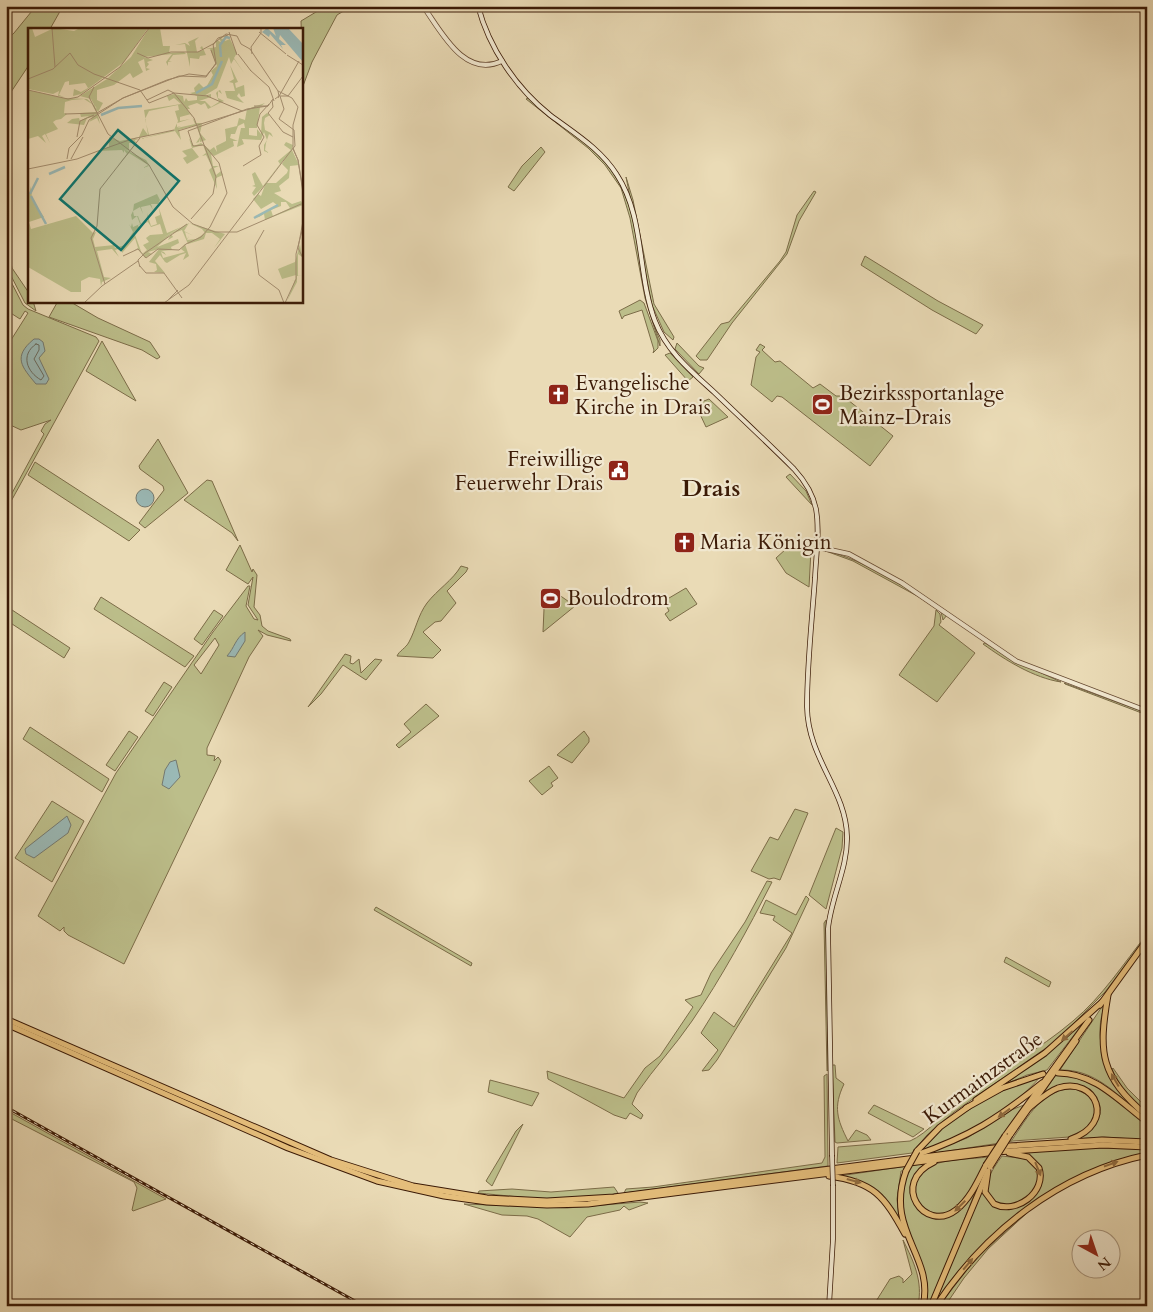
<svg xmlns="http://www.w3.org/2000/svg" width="1153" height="1312" viewBox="0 0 1153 1312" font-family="Cardo,serif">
  <rect width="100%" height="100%" fill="#eadbb6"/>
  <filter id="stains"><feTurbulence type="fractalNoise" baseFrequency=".004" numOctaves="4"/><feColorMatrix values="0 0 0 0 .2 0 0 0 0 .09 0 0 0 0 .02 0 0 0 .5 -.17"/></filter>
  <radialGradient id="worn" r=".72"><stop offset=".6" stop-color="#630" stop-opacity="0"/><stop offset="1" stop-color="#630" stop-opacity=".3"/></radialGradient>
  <!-- green -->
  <g fill="#bcbe8a" stroke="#7c6c48" fill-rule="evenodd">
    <polygon points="36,6 63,6 50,29 29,29 29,65 7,98 6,35 11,36 14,33"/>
    <polygon points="326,6 352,6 337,15 312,62 303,86 301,21"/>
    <path d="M528,98c28,26 64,44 86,76 32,47 21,115 46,166v6l-15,-48 -15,-80 -9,-30 -16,-23 -17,-17 -62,-49z"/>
    <polygon points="541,147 545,152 514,191 508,187 522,166"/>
    <polygon points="626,177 633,200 654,304 674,337 673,340 664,332 652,305"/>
    <polygon points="814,191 816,192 799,221 787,254 732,323 707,360 700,360 696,356 721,324 729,322 780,261 786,252 797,215"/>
    <polygon points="6,239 12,268 29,293 29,301 33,301 36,311 25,303 6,266"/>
    <polygon points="865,256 938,301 983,325 976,334 932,310 861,265"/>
    <polygon points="6,272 23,305 28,309 96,337 99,341 9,505 6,506 6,498 11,495 44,434 41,431 45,424 51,420 21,430 6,423 6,348 28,313 25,311 20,319 6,310"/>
    <polygon points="640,300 644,303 658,341 658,348 653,353 654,350 642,310 624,316 622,319 619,311"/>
    <polygon points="58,301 69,301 98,318 150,342 160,357 157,359 142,350 49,317"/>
    <polygon points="102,341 136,401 86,371"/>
    <polygon points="677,343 699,366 704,368 699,374 675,349"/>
    <polygon points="760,344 765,347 762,350 775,362 780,361 813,388 820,384 836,396 843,396 893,436 870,466 782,397 777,396 772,402 751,385 756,357 760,352 756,350"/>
    <polygon points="670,353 693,377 688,381 665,355"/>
    <polygon points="709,399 728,417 706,427 699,412 702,411 699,403"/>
    <polygon points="158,439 188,493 145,528 139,523 164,490 163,486 140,469 139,466"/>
    <polygon points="35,462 38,464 140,530 129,541 28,475"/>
    <polygon points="790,474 806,491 812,505 786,477"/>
    <polygon points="207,480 212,481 238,541 232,533 184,500"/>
    <path d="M240,545l12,27 1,-3 4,6 -3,32 6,8 2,11 6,5 22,8 1,2 -24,-6 -9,-5 5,6 -14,21 -42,91v7l8,1 -1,5 4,-4 3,4 -3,7 -94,196 -56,-29 -4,-4v-4l-4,4 -22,-15 78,-143 97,-141 35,-46h2l-4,20 8,13 4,1 -10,-15 5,-28 -5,7 -22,-14zM215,638l4,7 -18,29 -7,-9z"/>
    <polygon points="786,549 811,550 809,587 786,573 776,558"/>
    <path d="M823,550c46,11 85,39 124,65l-4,5 -2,-8 -22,-15 -66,-36z"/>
    <path d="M461,566l7,2 -2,4 -19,19 9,12 -15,18 -6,1 -12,10 18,18 -8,8 -36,-2c2,-5 9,-8 12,-14 7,-13 9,-27 18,-39 10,-13 26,-23 34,-37z"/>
    <polygon points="686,588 697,604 670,621 665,614 669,611 664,601"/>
    <polygon points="552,590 575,606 543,632 544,609 547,593"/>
    <polygon points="101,597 194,656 185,667 94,609"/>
    <polygon points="6,606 70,648 64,658 6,620"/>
    <polygon points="214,610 223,616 202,645 194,639"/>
    <polygon points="936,610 940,614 941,622 939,625 975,653 937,702 899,675 934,626"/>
    <path d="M985,643l26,16 50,23c-27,-4 -56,-22 -78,-38z"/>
    <polygon points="345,654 351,656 350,663 353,664 359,659 361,673 375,659 382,660 366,680 343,665 321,694 308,707"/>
    <polygon points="164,682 172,687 153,716 145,711"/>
    <polygon points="1064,683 1147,713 1147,715 1065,684"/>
    <polygon points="426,704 439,716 399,748 396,745 411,732 404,724"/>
    <polygon points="30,727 109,779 102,792 23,739"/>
    <polygon points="129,731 138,737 115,771 106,765"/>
    <polygon points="584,731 589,738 589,742 572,763 557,755"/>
    <polygon points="549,766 558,778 551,783 553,786 542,795 529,781"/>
    <polygon points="52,801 84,821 52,882 15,858"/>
    <polygon points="795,809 808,813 780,880 774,878 769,879 751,871 770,837 778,840"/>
    <polygon points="836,828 843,832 842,848 826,909 809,895"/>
    <path d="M767,881l5,1c-24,47 -50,95 -80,139 -17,25 -38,47 -55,72l-5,11 11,11 -2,4 -11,-6 -4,6 -12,-4 -66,-36 -1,-8 77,27 21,-30 15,-12 33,-49 -8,-7 16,-5 10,-22 34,-51z"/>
    <polygon points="806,896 809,899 786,948 717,1060 709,1070 702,1071 718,1050 701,1033 714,1012 734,1027 792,933 773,920 775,916 760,913 766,900 796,915"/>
    <polygon points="376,907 472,963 471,966 374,910"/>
    <polygon points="826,920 828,1070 827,1071 824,923"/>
    <path d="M1147,934v3l-42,55 -49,49 -102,71 -27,23 -15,18 -75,10 1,-16 72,-6c17,-7 37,-31 53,-43 36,-27 76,-48 110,-77 29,-24 51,-58 74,-87z"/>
    <polygon points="1006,957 1051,982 1049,987 1004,962"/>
    <path d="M1105,1002c-2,9 -5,18 -5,27 -1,33 19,63 42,86 -26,-21 -47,-46 -82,-45z"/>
    <polygon points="1084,1022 1047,1070 1027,1075 1001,1086 1045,1055"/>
    <path d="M832,1065h3l1,13 8,6c-11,23 -7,35 4,57l8,-11 11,5 4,5 -34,3 -2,-1z"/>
    <path d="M1113,1068l14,20 20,20v6c-14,-14 -28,-27 -35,-45z"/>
    <polygon points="827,1074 828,1166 624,1193 626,1189 653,1187 822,1163 825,1157 824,1076"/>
    <path d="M1056,1075c38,1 63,27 91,49v16l-43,-3 -27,2c13,-8 35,-26 16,-44 -5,-5 -16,-7 -23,-10l-28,10z"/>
    <path d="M1041,1076c-32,37 -73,58 -118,74 13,-32 86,-64 118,-74z"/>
    <polygon points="490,1080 539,1093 532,1106 488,1092"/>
    <path d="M1075,1089l15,7 6,11 -5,19 -22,11 -56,4 -91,14 45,-17 44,-28 13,-5 -26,37 14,-2c15,-22 31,-53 63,-51z"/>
    <polygon points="874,1105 924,1129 913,1137 868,1113"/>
    <polygon points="6,1110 166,1199 133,1211 132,1210 137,1188 134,1182 6,1116"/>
    <polygon points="523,1124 492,1186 486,1181 516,1131"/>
    <path d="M1085,1148l62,1v4c-68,12 -125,56 -174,102 -14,13 -24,32 -36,44l46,-115c12,61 99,-6 37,-31z"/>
    <path d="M1002,1156l25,3 10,9 2,14c-6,9 -12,18 -23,22 -15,6 -33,-7 -28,-24 3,-9 9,-17 14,-24z"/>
    <path d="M988,1157c-9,15 -16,38 -30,49 -32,25 -62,-20 -27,-40 12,-7 42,-7 57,-9z"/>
    <path d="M928,1163l-12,10 -5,12 11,27 15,6 17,-4 22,-24 -46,116h-5c8,-43 -25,-69 -24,-110 1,-8 5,-18 8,-26l-8,1 -4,28 2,21c-13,-27 -30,-40 -60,-44z"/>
    <path d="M614,1187l4,6c-44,12 -95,4 -140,0l1,-2 33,-2 39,3z"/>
    <polygon points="640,1202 648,1203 629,1210 624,1206 620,1210 587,1217 570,1237 538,1219 527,1216 502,1215 464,1204 567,1208"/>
    <polygon points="1029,1211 988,1249 964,1278 945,1306 939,1306 977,1257"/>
    <path d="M903,1240c11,22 20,41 15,66h-45l17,-27 9,-3 4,3v4l9,-9z"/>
  </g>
  <!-- water -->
  <g fill="#9ab9b6" stroke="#747970">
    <path d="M34,339h5l4,3 2,9 -6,7 10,21 -3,5h-10c-14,-17 -24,-27 -2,-45z"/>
    <circle cx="145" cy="498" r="9"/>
    <path d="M245,632v9l-10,16 -8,-1c8,-9 8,-17 18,-24z"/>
    <polygon points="176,760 180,777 169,789 162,785 165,770 170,762"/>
    <polygon points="67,816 71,825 68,833 34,858 26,854 25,849"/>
  </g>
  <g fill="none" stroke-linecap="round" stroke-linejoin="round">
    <!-- shore -->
    <path stroke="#6a6a5e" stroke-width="1" d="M36,344l3,1v5l-5,9 10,17 -3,4c-14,-8 -21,-25 -5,-36z"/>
    <defs>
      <g id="tertiary">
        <path d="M423,6c18,25 41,73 79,55"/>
        <polyline points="817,547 849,554 902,583 1016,661 1147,711"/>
      </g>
      <g id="secondary">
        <path d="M478,6c11,42 38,82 72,109 24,18 51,34 67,60 28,43 20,100 38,146 12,31 37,51 60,72 27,26 54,51 79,76 11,12 19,25 22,40 4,22 0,46 -1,69 -3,42 -8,86 -8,129 1,52 39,83 40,129 1,32 -16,61 -19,93l4,226"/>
        <polyline points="829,1306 833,1239 833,1186"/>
      </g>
      <g id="trunk">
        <polyline points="1100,1005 1147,940"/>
        <polyline points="976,1100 1045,1053 1102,1002"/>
        <polyline points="1010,1135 1076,1041"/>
        <polyline points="917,1151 940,1127 968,1107"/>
        <path d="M906,1171c-22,60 29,85 17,135"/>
        <polyline points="931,1306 987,1173"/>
      </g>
      <g id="motorway">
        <path d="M1108,995c-10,58 -8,81 39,121"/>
        <polyline points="6,1019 331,1160 413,1186 487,1198 547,1201 614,1197 1009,1146 1102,1140 1147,1142"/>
        <polyline points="6,1024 288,1148 377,1181 444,1196 487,1202 547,1205 588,1204 996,1152 1103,1145 1147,1147"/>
        <path d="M1058,1073c37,0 61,28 89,49"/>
        <polyline points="966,1108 1002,1088 1043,1074"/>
        <path d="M1029,1108c9,-7 18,-16 29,-20 39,-12 58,36 13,51"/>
        <polyline points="1005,1136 1089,1020"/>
        <path d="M916,1155c53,-18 83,-37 126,-72"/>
        <path d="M934,1162c-45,21 -9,72 22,48 14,-11 22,-29 30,-45"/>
        <path d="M988,1171l-3,21 9,12c22,11 53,-12 45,-36l-11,-11 -19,-4"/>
        <path d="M829,1176c45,6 55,20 76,58"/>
        <path d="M936,1306c49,-74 123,-133 211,-151"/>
      </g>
    </defs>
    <!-- tertiary casing -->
    <use href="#tertiary" stroke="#674a32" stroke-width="5.5"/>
    <!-- secondary casing -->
    <use href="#secondary" stroke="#3b1a06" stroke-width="5.5"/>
    <!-- trunk casing -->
    <use href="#trunk" stroke="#3b1a06" stroke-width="7"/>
    <!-- motorway casing -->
    <use href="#motorway" stroke="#3b1a06" stroke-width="7"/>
    <!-- tertiary -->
    <use href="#tertiary" stroke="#f1e8d0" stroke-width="4"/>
    <!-- secondary -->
    <use href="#secondary" stroke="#f1e8d0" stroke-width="4"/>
    <!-- trunk -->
    <use href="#trunk" stroke="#e5be7b" stroke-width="5"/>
    <!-- motorway -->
    <use href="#motorway" stroke="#e5be7b" stroke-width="5"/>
    <defs>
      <polyline id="rail" points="6,1107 364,1306"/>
    </defs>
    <!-- rail casing -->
    <use href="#rail" stroke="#3b1a06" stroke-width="3"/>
    <!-- rail -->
    <use href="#rail" stroke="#f1e8d0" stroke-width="1" stroke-dasharray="4" stroke-linecap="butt"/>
    <defs>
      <polyline id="secondary-bridge" points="832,1155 833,1186"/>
      <g id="trunk-bridge">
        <polyline points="990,1167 1010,1135"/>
        <polyline points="906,1171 917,1151"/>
      </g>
      <polyline id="motorway-bridge" points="986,1165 1005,1136"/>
    </defs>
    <!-- secondary-bridge casing -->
    <use href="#secondary-bridge" stroke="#3b1a06" stroke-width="5.5" stroke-linecap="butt"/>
    <!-- trunk-bridge casing -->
    <use href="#trunk-bridge" stroke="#3b1a06" stroke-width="7" stroke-linecap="butt"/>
    <!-- motorway-bridge casing -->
    <use href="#motorway-bridge" stroke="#3b1a06" stroke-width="7" stroke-linecap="butt"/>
    <!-- secondary-bridge -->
    <use href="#secondary-bridge" stroke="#f1e8d0" stroke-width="4"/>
    <!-- trunk-bridge -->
    <use href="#trunk-bridge" stroke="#e5be7b" stroke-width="5"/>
    <!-- motorway-bridge -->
    <use href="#motorway-bridge" stroke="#e5be7b" stroke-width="5"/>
  </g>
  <!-- one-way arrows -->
  <defs><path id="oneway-solid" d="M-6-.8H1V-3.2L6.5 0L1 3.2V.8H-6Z" transform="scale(1.25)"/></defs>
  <g fill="#906c40">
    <use href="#oneway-solid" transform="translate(1067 1036) rotate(139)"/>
    <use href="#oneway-solid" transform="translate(1115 1080) rotate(-120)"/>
    <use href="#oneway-solid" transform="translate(1004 1113) rotate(144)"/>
    <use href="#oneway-solid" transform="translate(1111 1164) rotate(-19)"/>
    <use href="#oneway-solid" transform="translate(1038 1169) rotate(68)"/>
    <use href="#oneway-solid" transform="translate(854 1181) rotate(15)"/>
    <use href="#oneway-solid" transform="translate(960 1206) rotate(135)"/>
    <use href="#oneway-solid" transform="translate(968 1264) rotate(-50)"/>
  </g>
  <!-- icons -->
  <defs>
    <symbol id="church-square" viewBox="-11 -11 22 22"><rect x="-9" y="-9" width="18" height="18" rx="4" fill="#8f2418" stroke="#f1e8d0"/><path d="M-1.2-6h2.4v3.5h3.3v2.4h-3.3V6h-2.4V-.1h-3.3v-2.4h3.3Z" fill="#fff"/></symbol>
    <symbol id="stadium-square" viewBox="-11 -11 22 22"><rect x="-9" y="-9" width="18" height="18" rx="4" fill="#8f2418" stroke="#f1e8d0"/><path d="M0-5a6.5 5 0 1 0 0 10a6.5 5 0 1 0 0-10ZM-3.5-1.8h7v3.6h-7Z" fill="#fff"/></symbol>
    <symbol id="civic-square" viewBox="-11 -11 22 22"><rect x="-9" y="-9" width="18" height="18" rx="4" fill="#8f2418" stroke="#f1e8d0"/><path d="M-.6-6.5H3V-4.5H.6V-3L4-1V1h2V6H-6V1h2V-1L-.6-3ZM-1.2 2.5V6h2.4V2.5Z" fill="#fff"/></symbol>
  </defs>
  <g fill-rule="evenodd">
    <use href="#church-square" x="546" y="382" width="25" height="25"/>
    <use href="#stadium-square" x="810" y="392" width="25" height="25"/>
    <use href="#civic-square" x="606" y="458" width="25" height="25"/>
    <use href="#church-square" x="672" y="530" width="25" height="25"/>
    <use href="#stadium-square" x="538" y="586" width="25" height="25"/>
  </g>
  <g text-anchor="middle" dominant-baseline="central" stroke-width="4.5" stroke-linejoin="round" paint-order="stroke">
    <!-- poi labels -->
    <g font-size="21" fill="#3b1a06" stroke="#f1e8d0" text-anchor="start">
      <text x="575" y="383">Evangelische<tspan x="575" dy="24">Kirche in Drais</tspan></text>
      <text x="839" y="393">Bezirkssportanlage<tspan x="839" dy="24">Mainz-Drais</tspan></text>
      <text x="603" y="459" text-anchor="end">Freiwillige<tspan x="603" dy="24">Feuerwehr Drais</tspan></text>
      <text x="700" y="542">Maria Königin</text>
      <text x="567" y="598">Boulodrom</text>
    </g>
    <!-- street labels -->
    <g font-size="21" fill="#3b1a06" stroke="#f1e8d0">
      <text transform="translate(983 1078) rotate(-36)">Kurmainzstraße</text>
    </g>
    <!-- quarter labels -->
    <g font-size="24" font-weight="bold" fill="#3b1a06" stroke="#f1e8d0">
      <text x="711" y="488">Drais</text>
    </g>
  </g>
  <!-- overview -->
  <g transform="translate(28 28)">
    <rect width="275" height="275" fill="#eadbb6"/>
    <path d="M0,0h4l3,9 19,-9 20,3 6,-3h68l-24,34 -43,32 -8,2 1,-7 7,3 7,-4 -3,-5 -16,2v-4l-4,1 -6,13 5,2 -6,-1 1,-5 -6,3 -25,-5zM121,0h11l3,18h7l-1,7 15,-1 2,2 -13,1 -4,6h3l-4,1v4l-2,-4 6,-8 -28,3 9,3 -6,2 2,2 -3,4 4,1 -4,2 -2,-12 -6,3 5,10 -10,6 -3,-5 -16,12 -17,5v10l6,3 -5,9 -7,-13 -11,-3 27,-17 24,-22zM200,7l-7,3 4,3 5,-2 7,14 -3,5 10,15 -10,-14 -3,5 -2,-7 -12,31 -13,8 7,-2v3l-12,4h6l6,6 8,-5 -3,-9 2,-2 2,-1 2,4 -4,-3v7l6,3 -16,8 -3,-6 -4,2 -4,-2 -9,3 2,3h-3l9,14h8l-8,2 6,-1 -2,9 6,7 -6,2 -1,-3v3l-3,1 4,-6 -3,-11h-4l-14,4 2,10 -6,-9 -35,8 34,-9 -42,9h7l-4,1 1,3h-7v8l-5,-2 22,11 4,6 -4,-3 3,3 -6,2 5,-3 -19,-12 -11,12 9,-11 -3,-4v3l-2,-3 -24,1 11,-4v-10l11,4 19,-4 4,-9 5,7 -4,-25 37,-6 -7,-6 -5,3 -2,-5 7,-2 9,2 1,6 2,-4 2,3 9,-1v-4l-7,-3 5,-1 -1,-4 5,-5 6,6 8,-14 -2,-4 6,-5 -7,-17h-4l10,-2v-7l5,2 -2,-4zM150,77l1,5 -4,1 3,10 -4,9 -25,5 -4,-16 4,-8zM163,86l4,10 -18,4 4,-2 -4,1v-4l13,-4 -10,2v-4zM171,9l-4,4 2,11 6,-2 -3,-2 2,-2 4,9 6,-1 -12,2 -1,3 -9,-1v9l-5,-23 -10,1 10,-2 5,3 -2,-4zM202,37l8,17 -3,1 1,5 8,-3 1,11 -4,1 -2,-4 -2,3 7,7 -17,-5 -2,-7h10l-2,-8 -4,-1 5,-3zM0,62l36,8 23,1 9,8 4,17 -3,-6 -8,4 4,-5 -6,1 -3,7 -17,-2 5,-4 7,-1 1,3 9,-5 -8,1 -1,-4 16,-1 -4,-8 -8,-5 -12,1 -7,2 -1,11 3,1 -6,5 2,4 -2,-4 -5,1 -3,2 5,7 -12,5 4,9 -5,-9 -3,2 4,7 -8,-7 -10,3zM237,75l-4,3h7l-8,1 -3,21h-8v7l8,1v-7l4,5 1,-17 5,-4 3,2 -5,3 -1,5 1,7 6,3 2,4 -4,-3 -3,9 -1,7 4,3 -5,-2v-6l3,-5 -3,-8 -3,8 -19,-1 2,5 -7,3 4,-19h4l-1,-5 -6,3 -3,8h-4l-1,4 8,3h-5l1,5 -20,10 -3,-2 2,12h6l-5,2 2,7 5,-4 2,4 -7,3 1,11 -8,-19 3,-3 -6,-12 -4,1 4,-3 -3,-8 -11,3 7,9 -12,7 -4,-6 4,-2 -5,-5 10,-3 -3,-10 5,8 7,-3 9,7 4,-3 3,5 -1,-6 10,-5v-3l-6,2 6,-2 -1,-9 12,-3 2,-8 6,2 2,-11zM258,114l7,3 -1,5 7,15 -9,1 -1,12 -10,8 2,5 -7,2 18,11 9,-3 2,4 -38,15 -1,-6 -5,3 -5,1 23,-13 -4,-3 -12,7 -8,-10 5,-5 3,2 4,-11 -11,11 -2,-3 4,-6 -4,-1 3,-1 -3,-11 3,-2 8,14 17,-22 -2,-3 13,-11 -7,-5zM258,129l-4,7 6,6 -1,3 -11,10h-10zM253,174h5l4,6 -17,8 -2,-6 10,-4zM3,158l1,14 12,17 -15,5 2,7 45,-13 17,17 3,-1 -3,7 2,8 19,-2 1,3 10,-3 8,-13 -4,-8 2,3 1,-4 1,4 7,-3 -3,-8 -5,4 -1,-5 2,-4 1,5h4l3,8 7,-3 -1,-8 4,13 6,-2 -2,-7 5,-2 -1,-7 8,25 14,-6 -20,12 28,-16 36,11 -11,14 6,-9 -8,-6h-6l-2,6 -16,5 -6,-14 -11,4 2,3 -5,3 3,-6 -14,13 21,-8 1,4 -8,4 1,3 -11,1 3,1 2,3 -5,-3 2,6 22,-6 -4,-3 4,-5 4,12 -6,4 3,-7 -6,2 -13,8 -2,-1 -5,-7 -5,6 10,12 -11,-1 3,-2 -1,-6 -7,-2 10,-13 -11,3 4,2 -7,4 -7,-9 -5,2 5,-3 -3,-10 -13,15v-5l-7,2 4,7 -7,-8 -15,2 7,26 7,1 -9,4 -1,4 -1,-7 -11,-2 -8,4v11h-10l-43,-25v-69zM120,194l3,5 9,-3 3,10 -13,1 -4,3 3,4 -6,3 4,5 -5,4 -8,-22 6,-2 -2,-5zM161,195l13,6 3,4 -9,6 -9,1 2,-4 -2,3 -2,-7 9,4 -10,-5zM129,166l3,6 -2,4h-7l2,6 -3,-5 -9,2 2,7 -3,-7 -7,4 1,-7zM272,216l2,13 -4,-3v22l4,-1 -5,1v6l-10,19 8,-21 -5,1 6,-1v-5l-14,4 -4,-10 17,-7z" fill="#bcbe8a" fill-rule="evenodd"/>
    <path d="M239,0l9,8 -3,-8h15l15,16v18l-23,-27 -1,4 7,6h-5l2,4 -13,-15 -1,3 -7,-5z" fill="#9ab9b6"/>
    <path fill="none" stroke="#9ab9b6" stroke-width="2.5" d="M253,0l22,22M193,29l-1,-12 6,-8 4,1M168,65l16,-9 10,-23M73,87l17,-7 24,-2M21,146l16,-7M2,166l8,-16M3,168l15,28M226,190l24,-13"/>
    <path fill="none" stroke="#a48e70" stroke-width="1" d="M24,0l3,39M201,4l8,23M231,4l27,22M185,17l5,-7 10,-3M109,25l11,5 23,-6h27l15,-8M210,26l13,17M224,26l-1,-7 10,-14v-5M259,27l16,10M222,42l19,17 5,14M0,51l25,-10 17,-16 8,12 16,9 46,16 9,13 25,-10 34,3M66,59l-5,10 19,37 41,31 24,42 20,17 22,8h22l64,-28M0,62l40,9 10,-2 42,-30 29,-39M250,63l14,7 6,9 -5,18v24l5,11 5,30M146,65l20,25 22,59 -3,17 -22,25M179,68l35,15M252,68l4,13 -5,10 15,11 1,16 -5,6M252,68h8l15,-20M250,70l21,-37M119,72l21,-10 6,3M244,72l1,7 -5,6 15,19 10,5M226,78h14l5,-7M37,86l32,-1 26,-15 56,-22 27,1 10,-14 -3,-19 13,-10 11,2 4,8 9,5 28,42 1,5 -4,3M150,103l78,-24M49,109l3,-16 14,-6M265,120l5,12 5,33M70,123l34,-12 42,-9M39,131l2,-11 13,-13 7,-15 34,-22 44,-18 22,-6 17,2 10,-12 -5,-14M43,131l12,-22M215,138l18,-11 -2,-9 5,-9 -7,-12 3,-11 9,-10M0,141l49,-10 21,-8M275,193l-5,27 5,10M236,202l-9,16 4,29 20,15 5,13M158,216l15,-7 9,-10 17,-34 -8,-30 -15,-18 -11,1 -5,-15 59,-22 21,-3M95,228l15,-7 8,9 12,-9 21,1 7,-6M111,237l7,8h18l18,25M112,239l-2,-7 7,-7 42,-29M77,256l-14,-46 6,-12 3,-37 40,-51M139,273l11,-11M56,275l18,-17 36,-25M136,275l25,-18 101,-133M257,275l11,-24v-25l7,-27"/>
    <path fill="#0f766e" fill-opacity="0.15" stroke="#0f766e" stroke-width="2.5" d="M90,102l61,51 -58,69 -61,-51z"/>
    <rect width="275" height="275" fill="none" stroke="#3b1a06" stroke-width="2.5"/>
  </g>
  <!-- margin -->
  <rect width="1153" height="1312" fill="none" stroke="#eadbb6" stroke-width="25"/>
  <rect x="8" y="8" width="1138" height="1297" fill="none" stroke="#3b1a06" stroke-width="2.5"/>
  <rect x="12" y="12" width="1128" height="1287" fill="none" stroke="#3b1a06"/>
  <!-- north arrow -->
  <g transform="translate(1096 1254) rotate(140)"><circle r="24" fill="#f1e8d0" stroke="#a8967f"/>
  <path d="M0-4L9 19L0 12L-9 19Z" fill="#8f2418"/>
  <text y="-8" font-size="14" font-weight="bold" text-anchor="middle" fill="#3b1a06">N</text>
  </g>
  <rect width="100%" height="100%" filter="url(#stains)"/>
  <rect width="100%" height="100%" fill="url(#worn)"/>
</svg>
